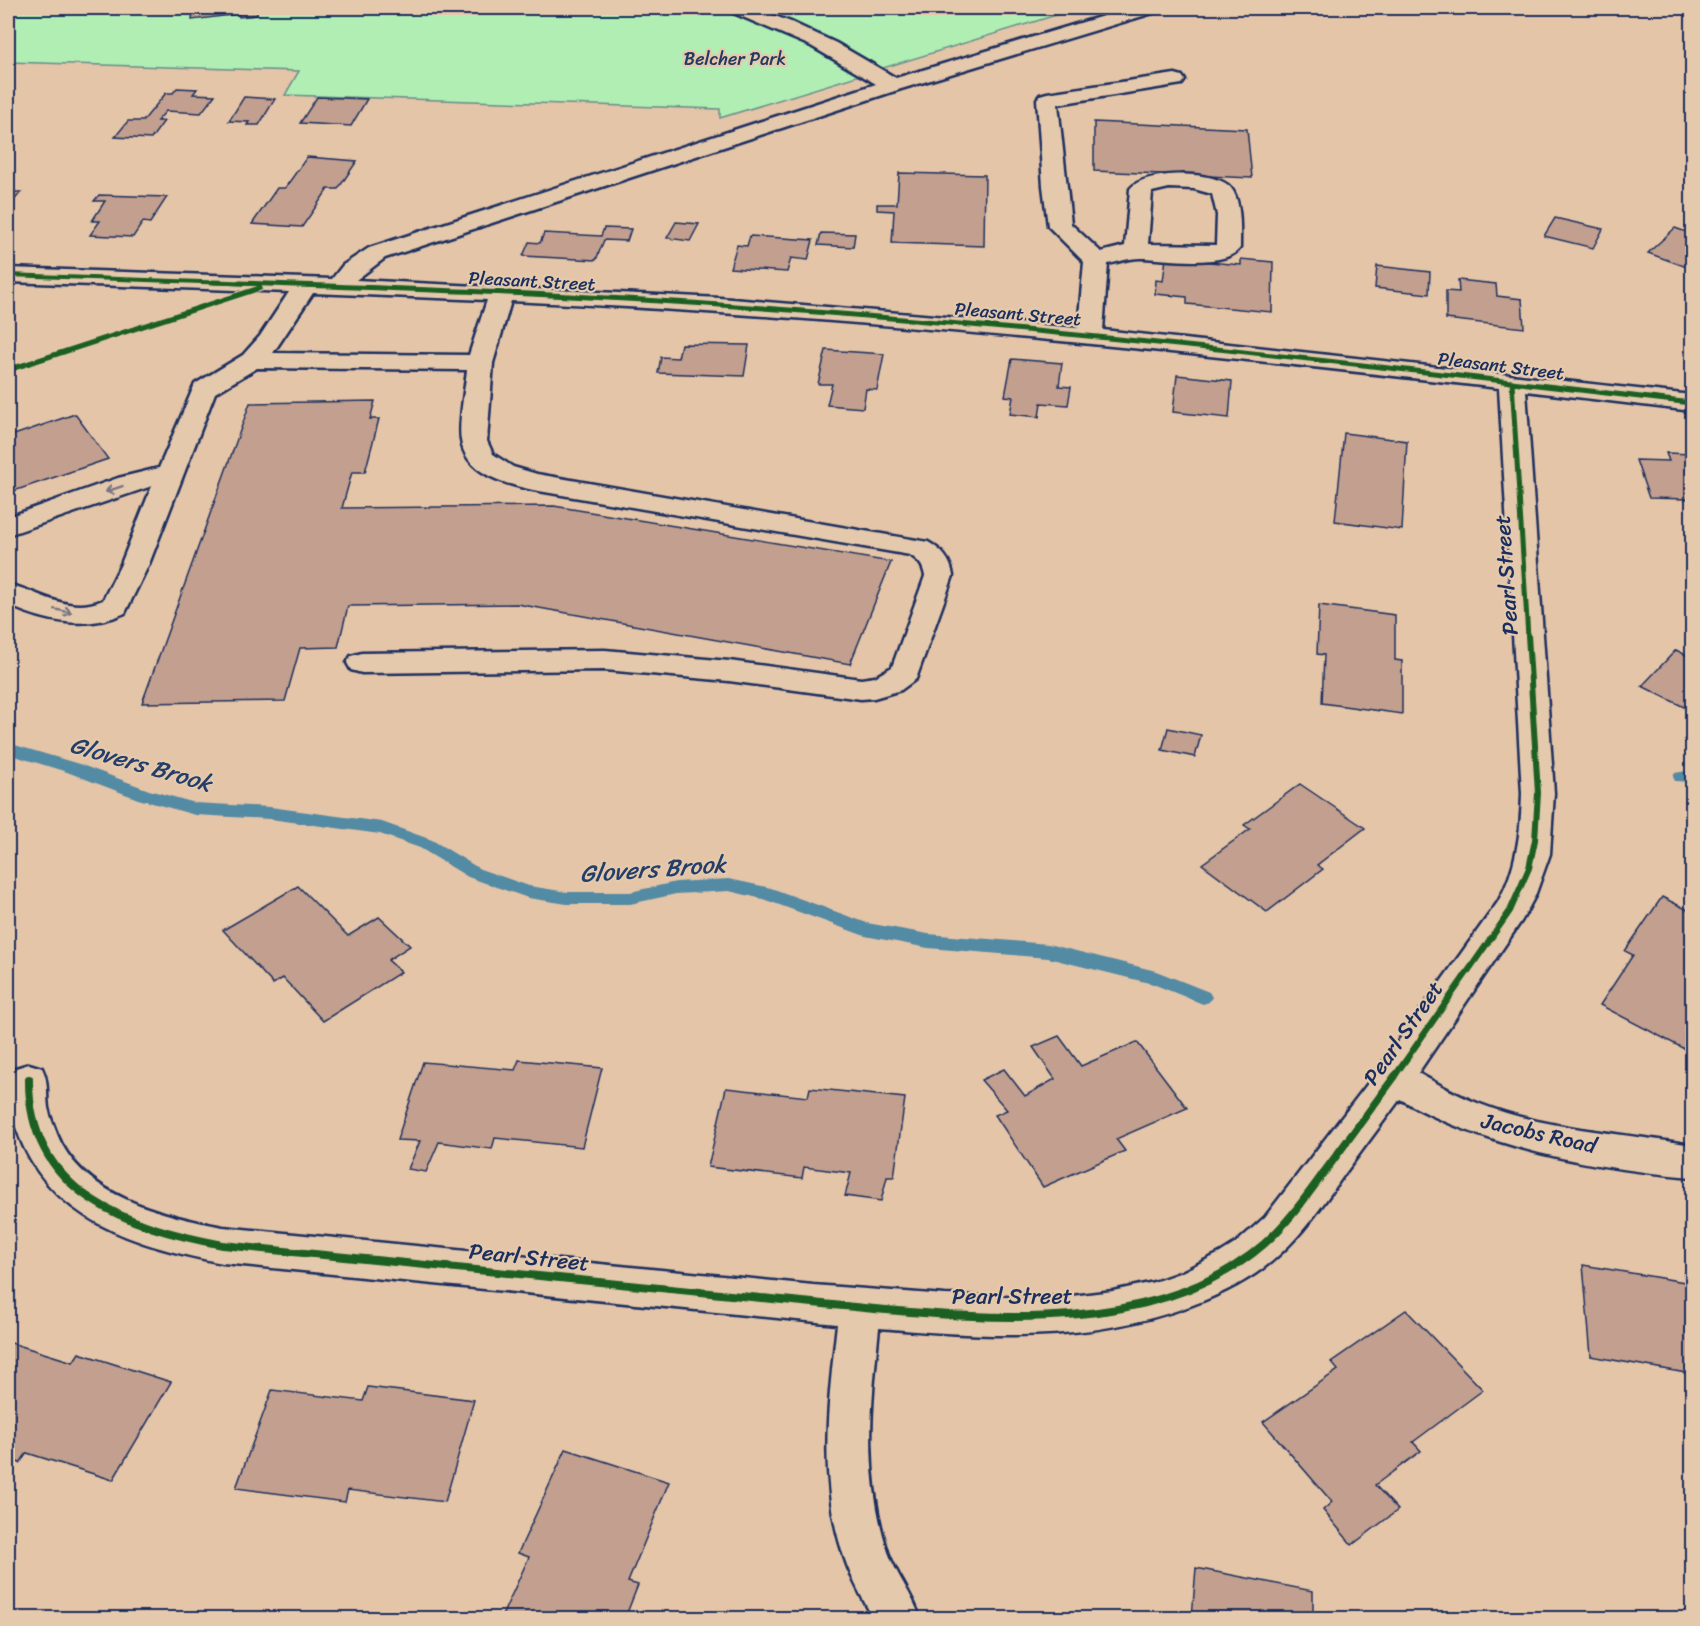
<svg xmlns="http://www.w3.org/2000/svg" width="1700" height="1626" viewBox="0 0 1700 1626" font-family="Sriracha,sans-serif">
  <rect width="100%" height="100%" fill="#e5c5a8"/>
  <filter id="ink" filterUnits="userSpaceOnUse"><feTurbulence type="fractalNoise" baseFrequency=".0167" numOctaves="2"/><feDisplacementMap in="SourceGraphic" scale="12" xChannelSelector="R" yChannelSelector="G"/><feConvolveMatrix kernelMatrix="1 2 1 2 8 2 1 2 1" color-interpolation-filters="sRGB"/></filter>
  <g filter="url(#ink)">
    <!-- green -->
    <polygon fill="#b0eeb4" stroke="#668e89" stroke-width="1.5" points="8,8 1079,8 720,118 720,109 285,95 299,71 8,62"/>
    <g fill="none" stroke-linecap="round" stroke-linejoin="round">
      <!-- stream -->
      <g fill="#528aa4" fill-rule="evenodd">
        <polygon points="8,743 79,764 149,790 195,803 270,807 382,822 432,840 480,869 529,886 567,892 630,892 676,882 729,879 771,888 867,923 928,934 1048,944 1156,971 1209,992 1212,997 1209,1002 1203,1004 1153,984 1048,958 928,948 865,936 763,899 729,891 676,894 630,904 567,904 528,898 468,877 420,848 380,834 270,819 195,815 138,799 67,772 8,754"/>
        <polygon points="1692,770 1692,782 1675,781 1673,777 1675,773"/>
      </g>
    </g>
    <!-- building -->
    <g fill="#c29f8e" stroke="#1b2f5e" stroke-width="1.5">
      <polygon points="193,8 257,8 257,15 239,17 239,14 192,20"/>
      <polygon points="177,88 197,89 193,94 215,95 201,113 166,111 157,121 164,121 151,139 115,137 128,121 143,121 166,93 173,93"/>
      <polygon points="244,97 275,99 259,125 247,125 249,122 229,121"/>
      <polygon points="317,97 367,99 351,126 300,123"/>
      <polygon points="1094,122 1247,129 1252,178 1094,171"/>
      <polygon points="307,157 357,161 338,189 328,189 302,227 252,224 277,188 285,188"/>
      <polygon points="899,173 985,175 984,246 892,243 894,211 877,210 877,204 897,204"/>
      <polygon points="8,192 21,192 8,208"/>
      <polygon points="99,195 167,197 150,223 143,222 133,237 90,235 100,221 92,221 105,201 94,201"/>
      <polygon points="1555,218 1603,229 1593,248 1544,236"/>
      <polygon points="676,222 699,224 690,241 667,238"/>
      <polygon points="604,228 631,229 627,241 604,240 596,260 523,256 529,242 540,243 544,233 601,236"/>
      <polygon points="1675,228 1692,234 1692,269 1648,253"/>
      <polygon points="821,233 855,234 853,247 818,245"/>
      <polygon points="750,236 813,240 808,260 791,258 787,272 730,268 737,245 747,246"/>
      <polygon points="1166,258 1241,265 1241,259 1273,262 1272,312 1187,304 1187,297 1155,294 1156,280 1163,281"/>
      <polygon points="1377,266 1430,272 1429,294 1375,288"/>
      <polygon points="1458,280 1496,284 1497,296 1522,299 1524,328 1446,319 1446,291 1459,292"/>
      <polygon points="681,344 749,345 744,376 658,373 661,357 678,358"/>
      <polygon points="826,350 884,354 877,390 866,389 863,408 827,405 832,384 818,384"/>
      <polygon points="1012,359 1062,363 1059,386 1071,387 1068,405 1041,403 1039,417 1010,414 1013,397 1005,396"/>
      <polygon points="1177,375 1232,381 1229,418 1173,412"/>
      <polygon points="375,401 370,419 379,419 365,472 352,472 342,508 554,506 891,562 850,664 517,604 348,606 338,647 300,648 285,701 142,703 250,403"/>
      <polygon points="75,414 108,459 8,493 8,437"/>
      <polygon points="1344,433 1407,441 1402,530 1335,521"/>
      <polygon points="1666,453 1692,454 1692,508 1689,499 1649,498 1636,460 1669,461"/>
      <polygon points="1319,605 1395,615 1395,660 1402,661 1402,714 1322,703 1324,655 1317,654"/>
      <polygon points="1676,650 1692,658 1692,711 1642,686"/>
      <polygon points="1168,728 1201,735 1195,757 1162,750"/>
      <polygon points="1300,784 1365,828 1317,865 1323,869 1267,912 1202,864 1250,829 1244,825"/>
      <polygon points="298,886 348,936 379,917 410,946 388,960 401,972 323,1021 283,978 273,984 223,930"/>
      <polygon points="1662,897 1692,912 1692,1053 1600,1005 1633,955 1625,951"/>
      <polygon points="1059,1036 1081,1066 1137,1042 1187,1108 1116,1139 1125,1151 1043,1187 995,1115 1007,1110 981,1080 1004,1069 1025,1096 1055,1079 1033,1047"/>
      <polygon points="519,1060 602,1068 582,1147 495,1138 492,1149 439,1142 426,1172 408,1169 420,1141 397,1140 423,1062 515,1070"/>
      <polygon points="726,1088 808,1097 810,1088 905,1098 894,1177 887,1177 881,1201 845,1196 851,1173 804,1167 802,1178 708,1167"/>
      <polygon points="1583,1265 1685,1282 1684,1272 1692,1273 1692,1374 1591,1356"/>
      <polygon points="1406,1310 1483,1390 1413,1442 1421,1451 1375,1485 1398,1510 1352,1545 1323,1510 1332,1502 1263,1422 1338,1370 1331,1362"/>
      <polygon points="8,1342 73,1362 79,1353 171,1382 113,1480 27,1453 20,1463 8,1459"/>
      <polygon points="368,1387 474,1400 445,1502 348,1490 345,1502 236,1488 272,1390 363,1401"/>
      <polygon points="566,1449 669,1482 628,1582 638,1585 625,1618 501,1618 529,1557 518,1553"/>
      <polygon points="1196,1568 1313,1591 1313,1618 1192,1618"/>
    </g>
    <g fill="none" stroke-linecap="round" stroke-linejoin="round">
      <defs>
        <path id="minor" d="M729,8h25l37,14 45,21 60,35 234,-70h29l-3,4 -255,77 -516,169 -29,22 364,18 358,30 6,-66 -36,-36 -5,-40 -6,-87 3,-4 7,-2 128,-19 7,2 3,4 -3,4 -124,20 13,120 30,28 24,-6 5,-57c13,-19 87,-19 101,-1 11,13 9,44 9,60 -15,21 -77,10 -100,10 -11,0 -22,4 -32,6l-5,66 589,65v16l-166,-20 28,402 -4,61 -15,42 -13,24 -104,153c20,11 40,23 62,31 67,26 142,29 212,41v32c-100,-9 -204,-28 -292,-78 -19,26 -38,51 -57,77 -19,27 -38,55 -63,78 -25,24 -58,40 -90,52 -105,38 -202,31 -311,22 -8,78 -16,147 9,224 8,23 25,43 32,66h-47c-9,-17 -19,-35 -26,-53 -30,-79 -19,-159 -10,-241l-614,-61c-85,-17 -175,-42 -206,-133 -7,-20 -12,-41 -1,-62l13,-4 13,4c7,14 4,25 6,40 2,9 6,18 9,26 25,63 108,82 166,93l590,58 132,10 85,3 42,-2 41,-5 41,-9 28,-10 38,-19 16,-10 29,-26 104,-135 129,-180c19,-34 23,-71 24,-109l-23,-405c-328,-38 -658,-72 -988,-87l-18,62 -6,78 6,13 20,13 24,7 391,68c14,8 23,18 25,34l-37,103 -15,11 -27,8 -13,1 -132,-18 -124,-11 -243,3 -11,-3 -4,-7 4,-7 11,-3 243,-3 124,11 132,18 14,-2 17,-10 33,-91c-2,-11 -6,-15 -15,-21l-377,-65c-27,-6 -68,-16 -72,-50 -3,-17 4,-51 6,-70l-210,-2 -42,25 -66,171 -24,49c-39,18 -79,9 -117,-8v-21c32,8 61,31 95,16l18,-36 31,-78 -144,49v-18l110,-39 41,-10 36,-84 48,-29 17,-19 29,-44 -281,-10v-14l324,11 11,-14 26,-17 507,-164 -65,-38 -80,-34zM1169,188l25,1 18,5 5,21 -1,30 -68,-1 4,-52zM313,293l174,7 -18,55 -196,-2z"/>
      </defs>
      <!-- minor casing -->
      <use href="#minor" stroke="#1b2f5e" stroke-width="5"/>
      <!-- minor -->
      <use href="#minor" fill="#e5c9ac" fill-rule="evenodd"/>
      <defs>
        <polyline id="cycleway-far3" points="8,275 257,284"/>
        <g id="cycleway-far2">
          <path d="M213,282c169,6 338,11 507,23 325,22 648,60 972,98"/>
          <polyline points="8,370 260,288"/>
          <polyline points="1512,382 1528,637"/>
        </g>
        <polyline id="cycleway-far1" points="1394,1077 1510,911 1529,868 1535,840 1538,793 1528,635"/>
        <path id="cycleway" d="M29,1079c-1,115 99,148 194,166l620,61c134,12 311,34 421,-62 25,-22 44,-50 64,-77 22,-30 45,-61 67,-91"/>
      </defs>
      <!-- cycleway-far3 casing -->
      <use href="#cycleway-far3" stroke="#e5c9ac" stroke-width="6"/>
      <!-- cycleway-far2 casing -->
      <use href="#cycleway-far2" stroke="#e5c9ac" stroke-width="8"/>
      <!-- cycleway-far1 casing -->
      <use href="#cycleway-far1" stroke="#e5c9ac" stroke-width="10"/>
      <!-- cycleway casing -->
      <use href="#cycleway" stroke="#e5c9ac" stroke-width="11"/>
      <!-- cycleway-far3 -->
      <use href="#cycleway-far3" stroke="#1b5e20" stroke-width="4"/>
      <!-- cycleway-far2 -->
      <use href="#cycleway-far2" stroke="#1b5e20" stroke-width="5"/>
      <!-- cycleway-far1 -->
      <use href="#cycleway-far1" stroke="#1b5e20" stroke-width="6"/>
      <!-- cycleway -->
      <use href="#cycleway" stroke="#1b5e20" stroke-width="8"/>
    </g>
    <!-- one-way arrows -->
    <defs><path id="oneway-shaft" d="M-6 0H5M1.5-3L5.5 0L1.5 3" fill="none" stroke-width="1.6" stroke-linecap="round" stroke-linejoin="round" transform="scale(1.5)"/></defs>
    <g stroke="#767481">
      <use href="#oneway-shaft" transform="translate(114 489) rotate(161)"/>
      <use href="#oneway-shaft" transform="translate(63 611) rotate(12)"/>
    </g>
  </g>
  <g text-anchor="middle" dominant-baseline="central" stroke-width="4.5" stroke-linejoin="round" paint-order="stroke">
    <!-- far-park labels -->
    <g font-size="18" fill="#223962" stroke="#e5c9ac">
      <text x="735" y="59">Belcher Park</text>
    </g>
    <!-- far-street labels -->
    <g font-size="18" fill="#1b2f5e" stroke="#e5c9ac">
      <text transform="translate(532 281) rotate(3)">Pleasant Street</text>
      <text transform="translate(1018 314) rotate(5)">Pleasant Street</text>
      <text transform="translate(1501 366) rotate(7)">Pleasant Street</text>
    </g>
    <!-- street labels -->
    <g font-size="22" fill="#1b2f5e" stroke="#e5c9ac">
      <text transform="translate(1506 575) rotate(-94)">Pearl Street</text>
      <text transform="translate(1403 1033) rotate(-55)">Pearl Street</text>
      <text transform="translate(1539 1133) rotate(13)">Jacobs Road</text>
      <text transform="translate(529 1257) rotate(6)">Pearl Street</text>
      <text x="1012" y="1296">Pearl Street</text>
    </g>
    <!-- water labels -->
    <g font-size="24" font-style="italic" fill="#243e6a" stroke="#e5c9ac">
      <text transform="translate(141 764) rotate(16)">Glovers Brook</text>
      <text transform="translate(653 869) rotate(-4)">Glovers Brook</text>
    </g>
  </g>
  <!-- margin -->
  <rect width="1700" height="1626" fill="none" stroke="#e5c9ac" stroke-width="30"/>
  <rect x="15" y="15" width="1670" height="1596" fill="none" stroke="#1b2f5e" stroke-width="2" filter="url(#ink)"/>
</svg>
